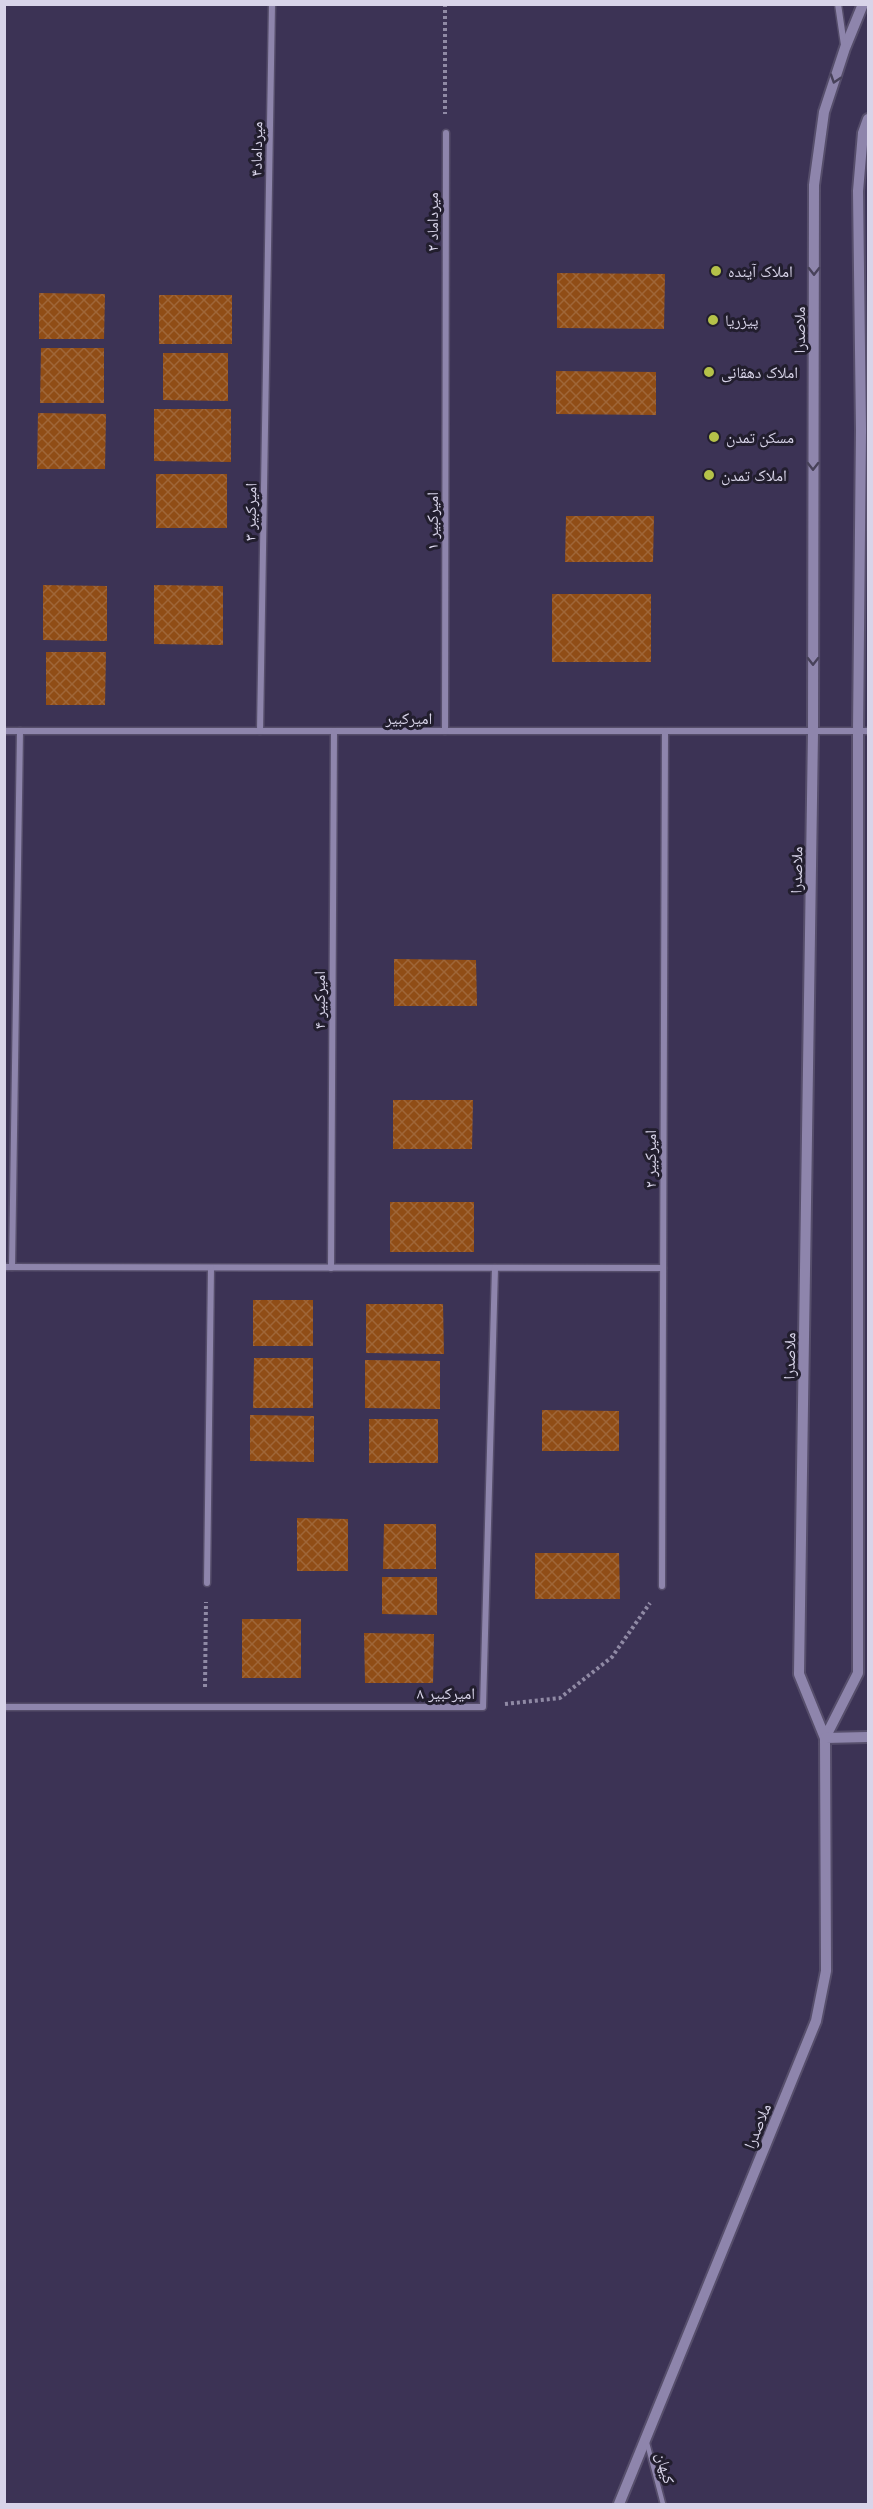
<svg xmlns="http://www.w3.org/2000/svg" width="873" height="2509" viewBox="0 0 873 2509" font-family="'PT Sans','Noto Naskh Arabic',sans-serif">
  <defs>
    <pattern id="building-cross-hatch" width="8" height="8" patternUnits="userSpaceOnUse" patternTransform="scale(1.5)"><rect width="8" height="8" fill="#904d16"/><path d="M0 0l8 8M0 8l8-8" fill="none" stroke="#9f6638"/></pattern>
  </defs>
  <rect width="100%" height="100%" fill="#3c3355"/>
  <!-- building -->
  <g fill="url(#building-cross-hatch)">
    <polygon points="557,273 665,274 664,329 557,328"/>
    <polygon points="39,293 105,294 104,339 39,339"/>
    <rect x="159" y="295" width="73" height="49"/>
    <polygon points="41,348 104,348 104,403 40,403"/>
    <polygon points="163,353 228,353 228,401 163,400"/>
    <polygon points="556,371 656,372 656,415 556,414"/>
    <polygon points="154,409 231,409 231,462 154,461"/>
    <polygon points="38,413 106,414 105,469 37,469"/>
    <rect x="156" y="474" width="71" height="54"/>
    <polygon points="566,516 654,516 653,562 565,562"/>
    <polygon points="43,585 107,586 107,641 43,640"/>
    <polygon points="154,585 223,586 223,645 154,644"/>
    <rect x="552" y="594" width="99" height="68"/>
    <polygon points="46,652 106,652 105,705 46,705"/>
    <polygon points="394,959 476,960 477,1006 394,1006"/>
    <polygon points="393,1100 473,1100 472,1149 393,1149"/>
    <rect x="390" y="1202" width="84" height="50"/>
    <rect x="253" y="1300" width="60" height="46"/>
    <polygon points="366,1304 443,1304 444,1354 366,1353"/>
    <polygon points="254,1358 313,1358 313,1408 253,1408"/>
    <polygon points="365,1360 440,1361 440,1409 365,1408"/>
    <polygon points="542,1410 619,1411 619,1451 542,1451"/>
    <polygon points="250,1415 314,1416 314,1462 250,1461"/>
    <rect x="369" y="1419" width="69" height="44"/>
    <polygon points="297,1518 348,1519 348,1571 297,1571"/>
    <polygon points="384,1524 436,1524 436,1569 383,1569"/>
    <polygon points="535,1553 619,1553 620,1599 535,1599"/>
    <polygon points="382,1577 437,1577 437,1615 382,1614"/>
    <rect x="242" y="1619" width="59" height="59"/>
    <polygon points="364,1633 434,1634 433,1683 365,1683"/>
  </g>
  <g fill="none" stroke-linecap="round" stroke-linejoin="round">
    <defs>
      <polyline id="service" points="647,2443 663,2504"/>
      <g id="minor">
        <polyline points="838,4 844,45"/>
        <polyline points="4,731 868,731"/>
        <polyline points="260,731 272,4"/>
        <polyline points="445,731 446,133"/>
        <polyline points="4,1267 663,1268"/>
        <polyline points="12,1267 20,731"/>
        <polyline points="331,1268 334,732"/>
        <polyline points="207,1583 211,1268"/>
        <polyline points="662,1586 665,732"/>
        <polyline points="4,1707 483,1707 495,1268"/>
      </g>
      <g id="tertiary">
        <polyline points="863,4 845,48 824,112 814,185 813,732 799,1674 825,1738 858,1673 858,731 861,430 858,191 863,133 868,119"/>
        <polyline points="619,2504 816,2021 826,1971 825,1738 868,1737"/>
      </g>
    </defs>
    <!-- service casing -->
    <use href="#service" stroke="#564e6b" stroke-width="8"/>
    <!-- minor casing -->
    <use href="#minor" stroke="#564e6b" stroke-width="9"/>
    <!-- tertiary casing -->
    <use href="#tertiary" stroke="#564e6b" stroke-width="14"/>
    <!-- path -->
    <g stroke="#908aa5" stroke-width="4" stroke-dasharray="3 3" stroke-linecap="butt">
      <polyline points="445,4 445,114"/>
      <polyline points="205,1687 206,1602"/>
      <polyline points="505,1704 560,1698 612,1657 650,1603"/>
    </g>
    <!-- service -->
    <use href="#service" stroke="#8e85ac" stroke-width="4.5"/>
    <!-- minor -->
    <use href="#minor" stroke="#8e85ac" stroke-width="6"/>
    <!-- tertiary -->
    <use href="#tertiary" stroke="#8e85ac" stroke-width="10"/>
  </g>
  <!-- one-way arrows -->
  <defs><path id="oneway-chevron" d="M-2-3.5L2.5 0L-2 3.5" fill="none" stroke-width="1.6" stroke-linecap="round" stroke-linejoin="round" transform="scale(1.5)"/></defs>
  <g stroke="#48425a">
    <use href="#oneway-chevron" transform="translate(835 79) rotate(108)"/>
    <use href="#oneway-chevron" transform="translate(814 271) rotate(90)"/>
    <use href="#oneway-chevron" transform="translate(813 466) rotate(90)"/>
    <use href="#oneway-chevron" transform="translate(813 661) rotate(90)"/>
  </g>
  <!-- markers -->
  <g fill="#b5c249" stroke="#221e2e" stroke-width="2">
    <circle cx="716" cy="271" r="6"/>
    <circle cx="713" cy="320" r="6"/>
    <circle cx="709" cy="372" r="6"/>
    <circle cx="714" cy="437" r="6"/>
    <circle cx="709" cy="475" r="6"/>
  </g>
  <g text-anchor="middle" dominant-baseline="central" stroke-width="6" stroke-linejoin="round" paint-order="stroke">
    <!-- street labels -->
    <g font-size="16" fill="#d8d4e9" stroke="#221e2e">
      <text transform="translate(256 149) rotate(-89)">میرداماد۴</text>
      <text transform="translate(432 222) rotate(-90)">میرداماد ۲</text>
      <text transform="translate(799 330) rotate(-90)">ملاصدرا</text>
      <text transform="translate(250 512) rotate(-89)">امیرکبیر ۳</text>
      <text transform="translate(432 521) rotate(-90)">امیرکبیر ۱</text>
      <text x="409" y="718">امیرکبیر</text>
      <text transform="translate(796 870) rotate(-89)">ملاصدرا</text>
      <text transform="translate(319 1000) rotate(-90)">امیرکبیر ۴</text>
      <text transform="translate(650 1159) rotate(-90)">امیرکبیر ۲</text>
      <text transform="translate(789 1356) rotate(-89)">ملاصدرا</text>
      <text x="446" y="1693">امیرکبیر ۸</text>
      <text transform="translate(757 2126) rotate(-68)">ملاصدرا</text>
      <text transform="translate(666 2468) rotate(75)">کیهان</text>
    </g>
    <!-- poi labels -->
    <g font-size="16" fill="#d8d4e9" stroke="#221e2e" text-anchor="start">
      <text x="728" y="271">املاک آینده</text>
      <text x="725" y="320">پیزریا</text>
      <text x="721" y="372">املاک دهقانی</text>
      <text x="726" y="437">مسکن تمدن</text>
      <text x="721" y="475">املاک تمدن</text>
    </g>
  </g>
  <!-- border -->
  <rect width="873" height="2509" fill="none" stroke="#d8d4e9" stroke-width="12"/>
</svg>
